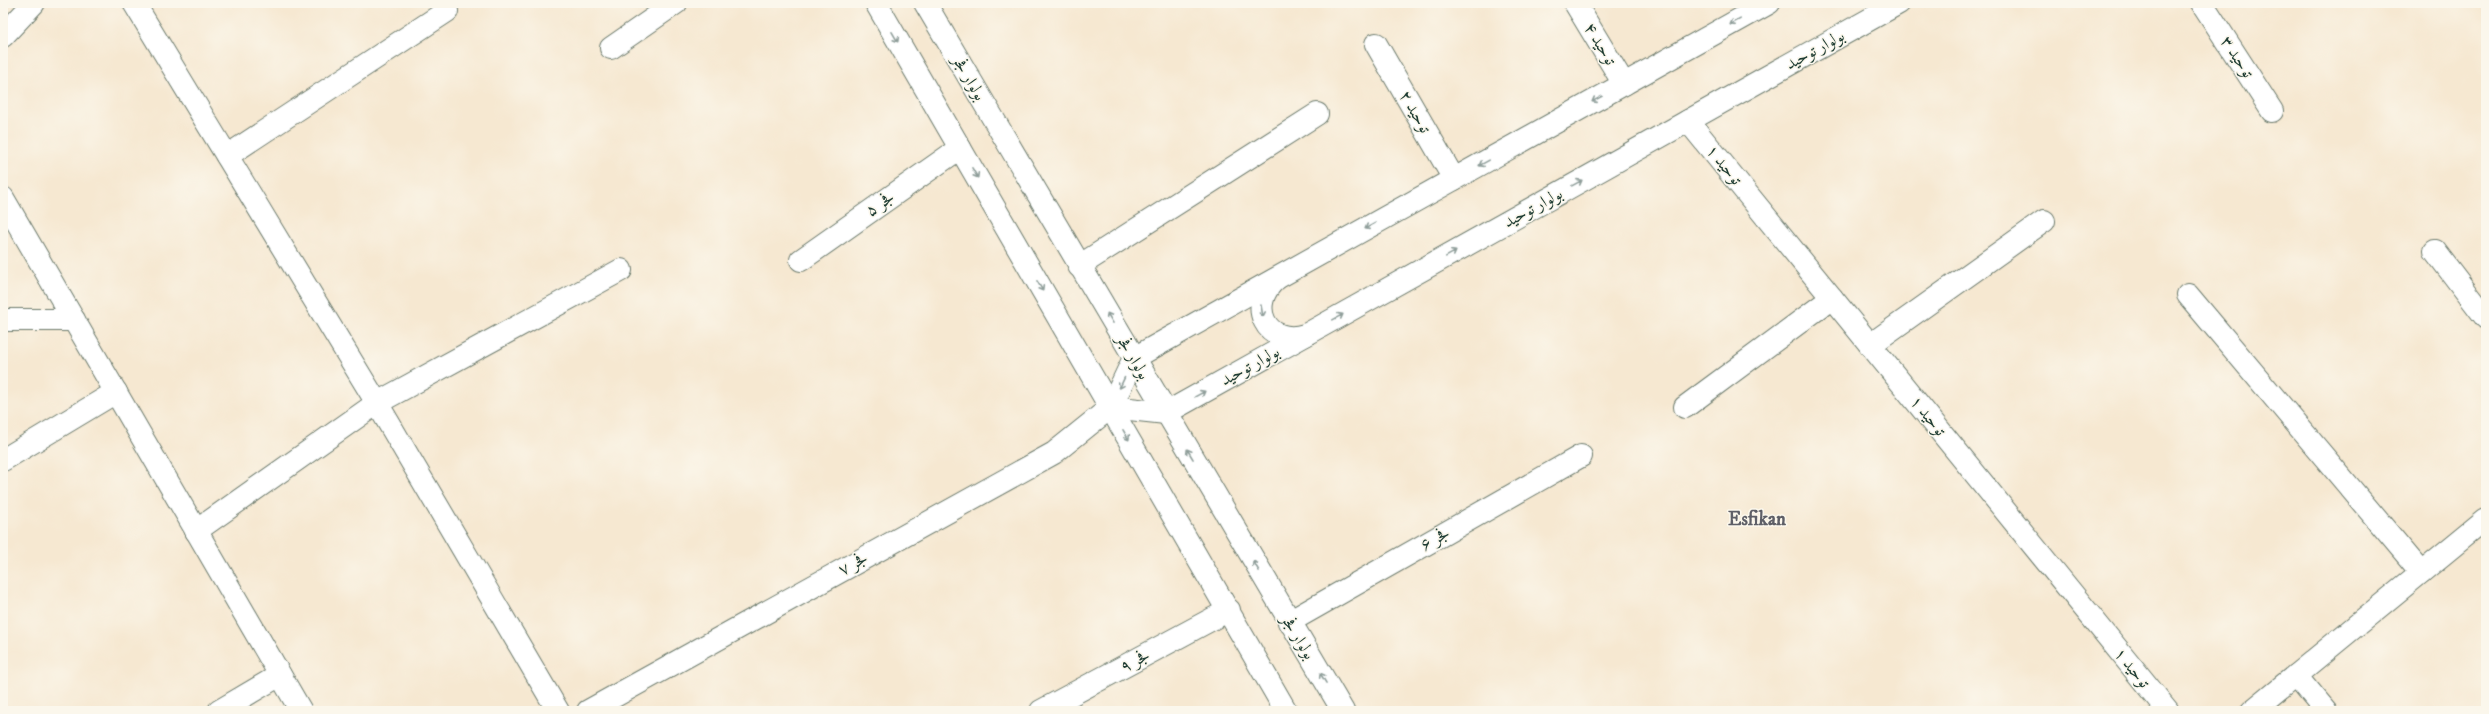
<svg xmlns="http://www.w3.org/2000/svg" width="2489" height="714" viewBox="0 0 2489 714" font-family="'IM FELL DW Pica',Amiri,serif">
  <rect width="100%" height="100%" fill="#fbf7ec"/>
  <filter id="ink" filterUnits="userSpaceOnUse"><feTurbulence type="fractalNoise" baseFrequency=".025" numOctaves="2"/><feDisplacementMap in="SourceGraphic" scale="8" xChannelSelector="R" yChannelSelector="G"/><feConvolveMatrix kernelMatrix="1 2 1 2 8 2 1 2 1" color-interpolation-filters="sRGB"/></filter>
  <filter id="wash" filterUnits="userSpaceOnUse"><feTurbulence type="fractalNoise" baseFrequency=".012" numOctaves="4" result="noise"/><feDisplacementMap in="SourceGraphic" scale="16" xChannelSelector="R" yChannelSelector="G"/><feGaussianBlur stdDeviation="0.9" result="paint"/><feColorMatrix in="noise" values="0 0 0 0 0 0 0 0 0 0 0 0 0 0 0 0 0 1.4 0 .05"/><feComposite in="paint" operator="in"/></filter>
  <g filter="url(#wash)">
    <rect width="100%" height="100%" fill="#f6e8d1"/>
  </g>
  <g filter="url(#ink)">
    <g fill="none" stroke-linecap="round" stroke-linejoin="round">
      <defs>
        <g id="minor">
          <polyline points="134,3 377,403 558,711"/>
          <polyline points="876,3 1286,711"/>
          <polyline points="925,3 1343,711"/>
          <polyline points="1575,3 1624,84"/>
          <polyline points="2202,3 2272,111"/>
          <polyline points="3,36 34,3"/>
          <polyline points="1376,44 1454,179"/>
          <polyline points="611,48 676,3"/>
          <polyline points="1688,121 2168,711"/>
          <polyline points="227,156 447,11"/>
          <polyline points="3,198 301,711"/>
          <polyline points="2435,251 2486,318"/>
          <polyline points="801,260 960,148"/>
          <polyline points="1079,266 1317,114"/>
          <path d="M1276,279c-30,26 -10,68 29,56"/>
          <polyline points="2188,295 2421,572"/>
          <polyline points="3,320 74,320"/>
          <polyline points="1870,345 2044,221"/>
          <polyline points="1111,407 1166,413 1899,3"/>
          <polyline points="1685,407 1832,298"/>
          <polyline points="3,460 116,392"/>
          <polyline points="196,531 377,403 621,270"/>
          <polyline points="1289,622 1581,456"/>
          <polyline points="2296,675 2326,711"/>
          <polyline points="219,711 280,675"/>
          <polyline points="588,711 1054,453 1111,407 1134,358 1769,3"/>
          <polyline points="1041,711 1229,610"/>
          <polyline points="2252,711 2486,519"/>
        </g>
      </defs>
      <!-- minor casing -->
      <use href="#minor" stroke="#6a796b" stroke-width="24"/>
      <!-- minor -->
      <use href="#minor" stroke="#fff" stroke-width="22"/>
    </g>
    <!-- one-way arrows -->
    <defs><path id="oneway-shaft" d="M-6 0H5M1.5-3L5.5 0L1.5 3" fill="none" stroke-width="1.6" stroke-linecap="round" stroke-linejoin="round"/></defs>
    <g stroke="#8f9e9a">
      <use href="#oneway-shaft" transform="translate(1735 22) rotate(151)"/>
      <use href="#oneway-shaft" transform="translate(895 37) rotate(60)"/>
      <use href="#oneway-shaft" transform="translate(1597 99) rotate(151)"/>
      <use href="#oneway-shaft" transform="translate(1484 163) rotate(151)"/>
      <use href="#oneway-shaft" transform="translate(975 173) rotate(60)"/>
      <use href="#oneway-shaft" transform="translate(1577 183) rotate(-29)"/>
      <use href="#oneway-shaft" transform="translate(1370 226) rotate(151)"/>
      <use href="#oneway-shaft" transform="translate(1451 254) rotate(-29)"/>
      <use href="#oneway-shaft" transform="translate(1040 286) rotate(60)"/>
      <use href="#oneway-shaft" transform="translate(1262 311) rotate(80)"/>
      <use href="#oneway-shaft" transform="translate(1338 317) rotate(-29)"/>
      <use href="#oneway-shaft" transform="translate(1110 318) rotate(-120)"/>
      <use href="#oneway-shaft" transform="translate(1122 383) rotate(115)"/>
      <use href="#oneway-shaft" transform="translate(1200 394) rotate(-29)"/>
      <use href="#oneway-shaft" transform="translate(1126 435) rotate(60)"/>
      <use href="#oneway-shaft" transform="translate(1190 454) rotate(-121)"/>
      <use href="#oneway-shaft" transform="translate(1256 566) rotate(-121)"/>
      <use href="#oneway-shaft" transform="translate(1323 678) rotate(-121)"/>
    </g>
  </g>
  <g text-anchor="middle" dominant-baseline="central" stroke-width="3" stroke-linejoin="round" paint-order="stroke">
    <!-- street labels -->
    <g font-size="17" fill="#1f3d34" stroke="#fbf7ec">
      <text transform="translate(1600 44) rotate(59)">توحید ۴</text>
      <text transform="translate(1815 50) rotate(-29)">بولوار توحید</text>
      <text transform="translate(2237 57) rotate(57)">توحید ۳</text>
      <text transform="translate(969 78) rotate(60)">بولوار فجر</text>
      <text transform="translate(1415 112) rotate(60)">توحید ۲</text>
      <text transform="translate(1724 165) rotate(51)">توحید ۱</text>
      <text transform="translate(880 204) rotate(-35)">فجر ۵</text>
      <text transform="translate(1533 208) rotate(-29)">بولوار توحید</text>
      <text transform="translate(1133 357) rotate(60)">بولوار فجر</text>
      <text transform="translate(1250 366) rotate(-29)">بولوار توحید</text>
      <text transform="translate(1928 416) rotate(51)">توحید ۱</text>
      <text transform="translate(1435 539) rotate(-29)">فجر ۶</text>
      <text transform="translate(853 564) rotate(-29)">فجر ۷</text>
      <text transform="translate(1298 637) rotate(59)">بولوار فجر</text>
      <text transform="translate(1135 661) rotate(-28)">فجر ۹</text>
      <text transform="translate(2132 668) rotate(51)">توحید ۱</text>
    </g>
    <!-- quarter labels -->
    <g font-size="19" font-weight="bold" fill="#5e5f67" stroke="#fbf7ec">
      <text x="1757" y="519">Esfikan</text>
    </g>
  </g>
  <!-- margin -->
  <rect width="2489" height="714" fill="none" stroke="#fbf7ec" stroke-width="16"/>
</svg>
